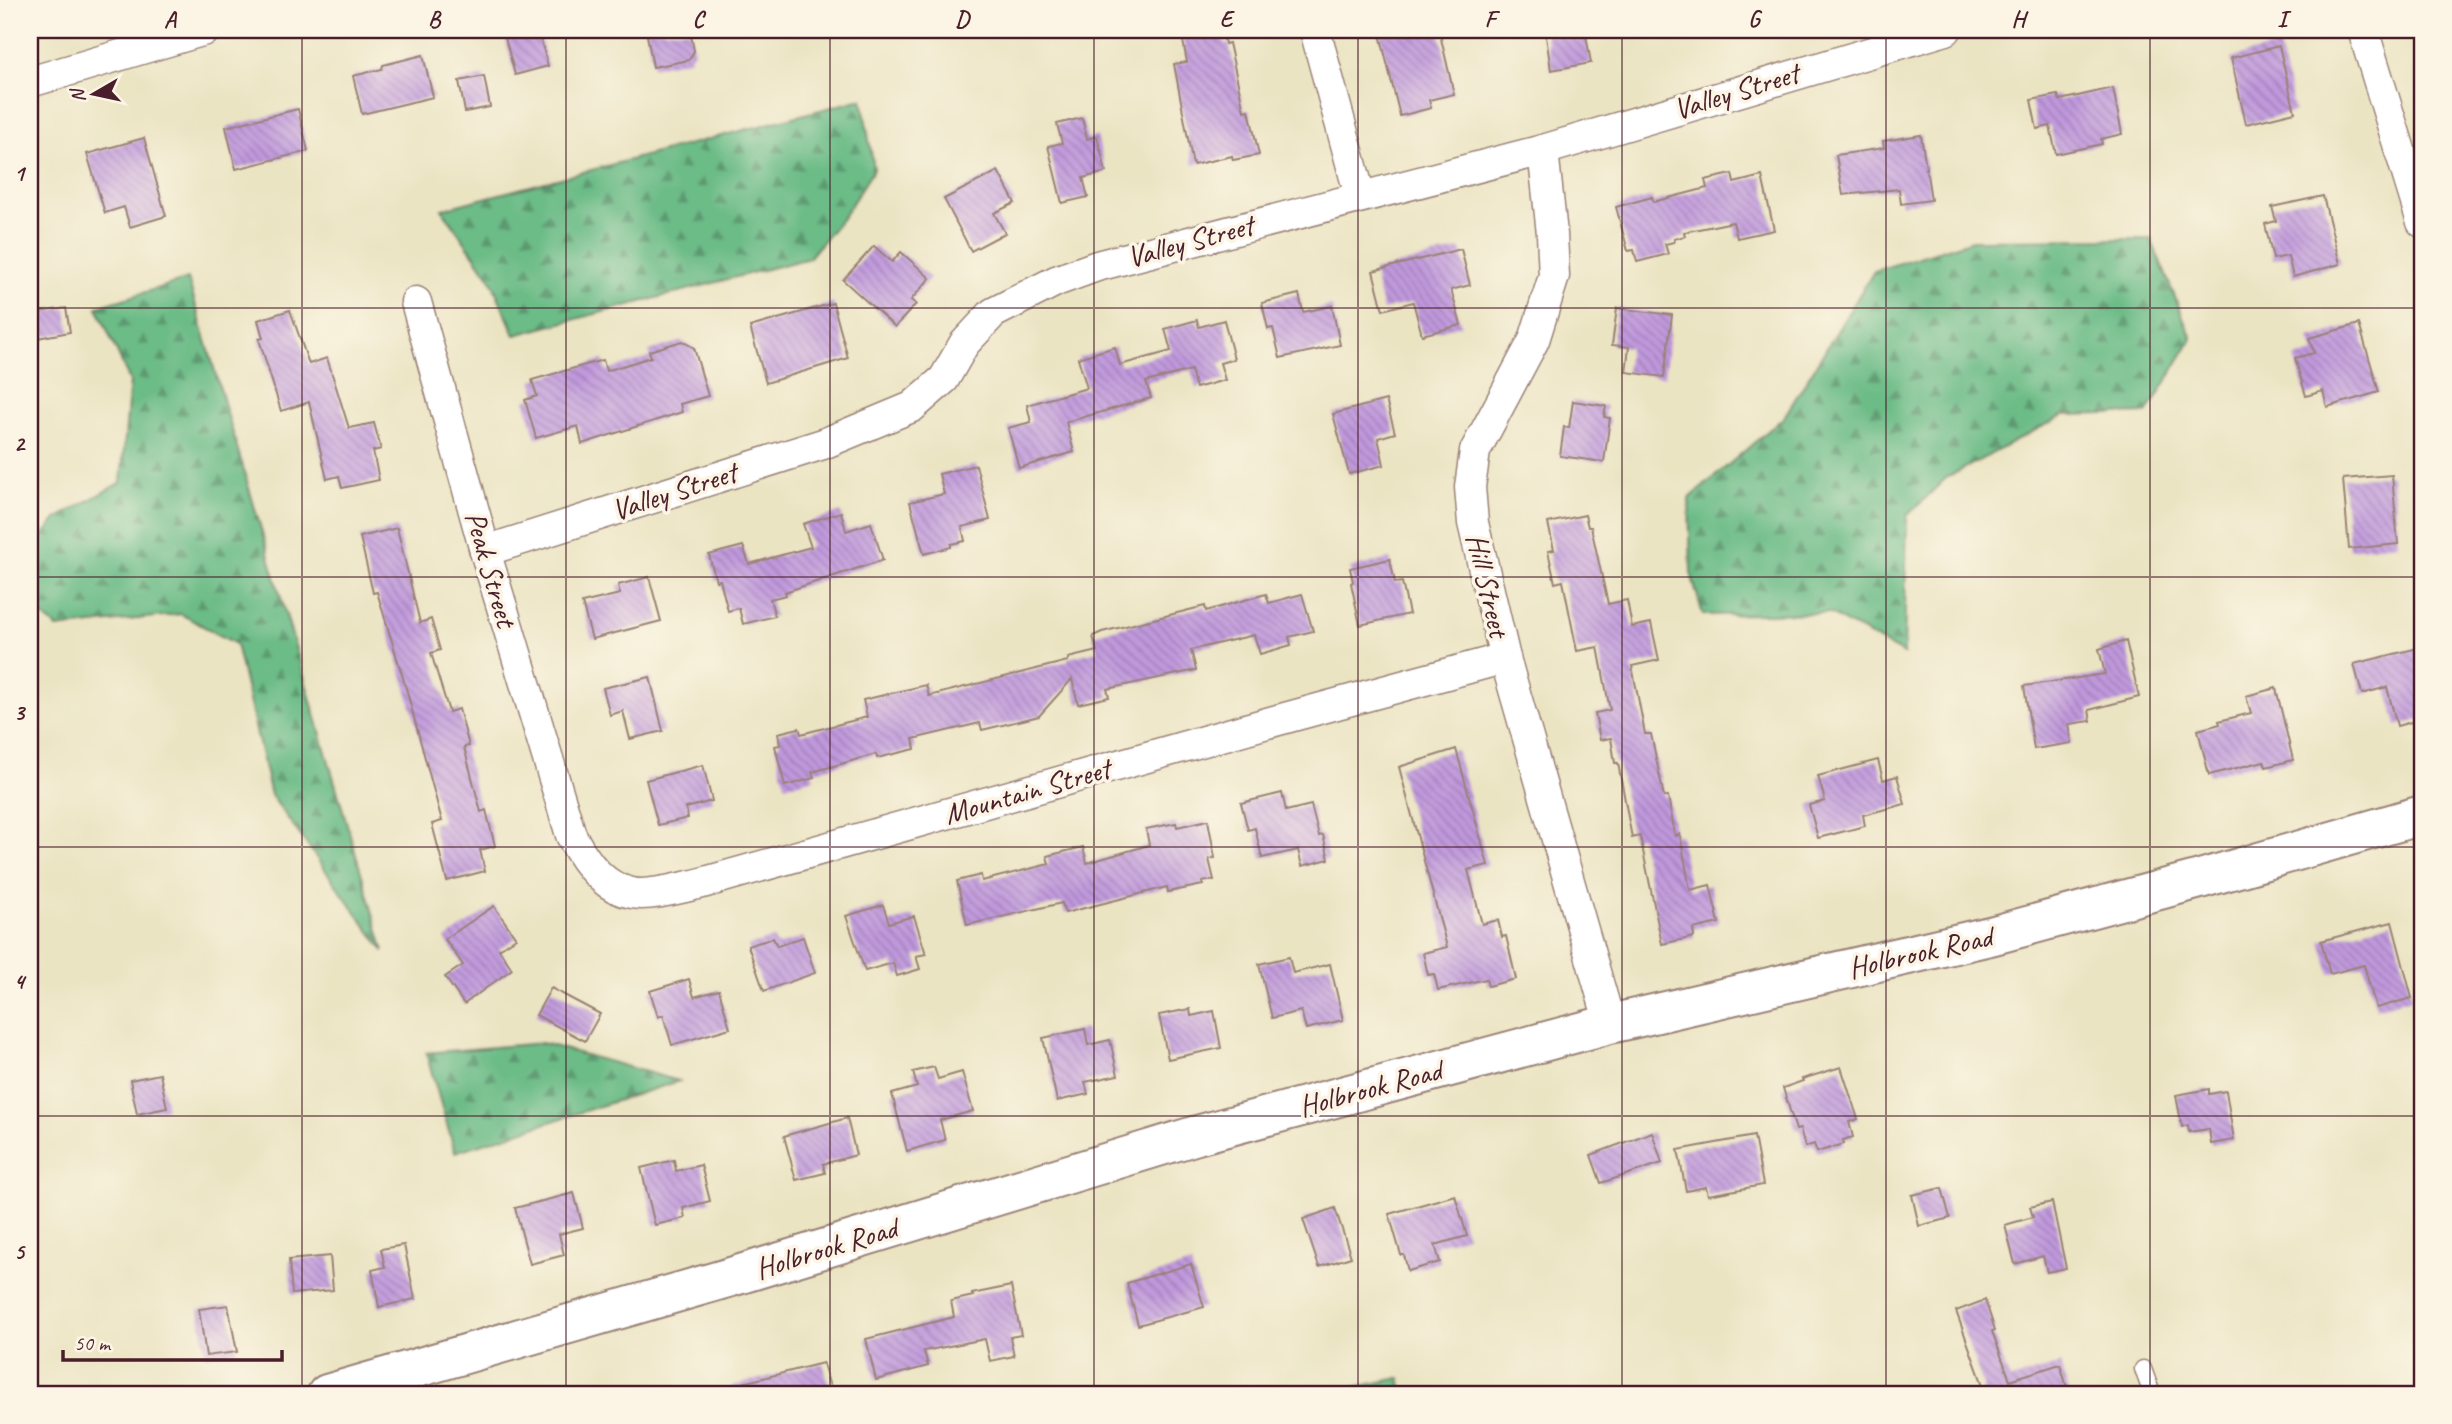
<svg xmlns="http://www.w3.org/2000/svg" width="2452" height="1424" viewBox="0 0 2452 1424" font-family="Caveat,sans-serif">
  <defs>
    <pattern id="forest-firs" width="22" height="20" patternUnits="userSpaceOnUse" patternTransform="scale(1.75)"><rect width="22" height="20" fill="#6cbc87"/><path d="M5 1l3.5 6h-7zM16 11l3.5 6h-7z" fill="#5b986f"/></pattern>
    <pattern id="building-back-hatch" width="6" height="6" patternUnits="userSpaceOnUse" patternTransform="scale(1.75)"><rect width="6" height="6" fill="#c099dd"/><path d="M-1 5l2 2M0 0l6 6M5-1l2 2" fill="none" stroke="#9e7cb3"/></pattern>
  </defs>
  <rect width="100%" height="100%" fill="#fcf5e5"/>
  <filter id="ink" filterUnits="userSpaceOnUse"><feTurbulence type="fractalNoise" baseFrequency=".0143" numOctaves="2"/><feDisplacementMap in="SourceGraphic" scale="14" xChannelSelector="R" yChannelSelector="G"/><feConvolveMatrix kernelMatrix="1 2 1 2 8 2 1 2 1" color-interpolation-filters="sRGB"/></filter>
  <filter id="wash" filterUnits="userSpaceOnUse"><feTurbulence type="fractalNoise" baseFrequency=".00686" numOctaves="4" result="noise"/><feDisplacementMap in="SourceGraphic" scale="28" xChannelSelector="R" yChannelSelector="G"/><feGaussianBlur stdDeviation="1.57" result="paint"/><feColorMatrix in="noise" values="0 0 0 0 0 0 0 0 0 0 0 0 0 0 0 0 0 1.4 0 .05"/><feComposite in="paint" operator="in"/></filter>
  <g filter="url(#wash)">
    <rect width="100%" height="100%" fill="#ebe4c3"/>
    <!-- forest -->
    <g fill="url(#forest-firs)" stroke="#5b6e59" stroke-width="2">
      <polygon points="862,99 874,169 843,217 809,258 515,335 491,280 442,209"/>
      <polygon points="2151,239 2192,339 2147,413 2064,415 1946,478 1907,516 1904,654 1829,613 1703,615 1691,573 1689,499 1784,417 1874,271 1973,240"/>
      <polygon points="188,279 384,951 271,795 236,644 181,614 57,628 30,605 30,552 56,519 121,482 130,381 97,307"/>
      <polygon points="542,1043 679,1081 455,1152 426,1053"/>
      <polygon points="1400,1378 1404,1394 1321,1394"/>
    </g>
    <g id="blocks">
      <!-- building -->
      <g fill="url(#building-back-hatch)">
        <polygon points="519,30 538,30 548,66 515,75 504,34"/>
        <polygon points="646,30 690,30 694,51 689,60 653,67"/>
        <polygon points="1181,30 1222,30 1225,44 1229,43 1244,111 1249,110 1259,155 1233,160 1232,156 1193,165 1174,64 1187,62"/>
        <polygon points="1379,30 1439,30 1454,94 1429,100 1431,108 1400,116"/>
        <polygon points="1545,30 1585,30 1591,63 1551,70"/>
        <polygon points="2279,46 2295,112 2246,124 2231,58"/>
        <polygon points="423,55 433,97 362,114 353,76 382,69 383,65"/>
        <polygon points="484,76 490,107 465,112 459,81"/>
        <polygon points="2113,88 2122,134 2101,139 2102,144 2056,154 2050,126 2037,129 2031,100 2058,95 2060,100"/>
        <polygon points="298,109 308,151 236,169 226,127"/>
        <polygon points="1082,118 1087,139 1097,136 1106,172 1083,178 1088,197 1062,203 1048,146 1062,143 1057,124"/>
        <polygon points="1921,135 1931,200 1901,204 1899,189 1843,195 1836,155 1884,148 1883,141"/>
        <polygon points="144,138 166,216 130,227 124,207 105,213 87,154"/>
        <polygon points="998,171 1015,203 994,213 1005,233 971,251 944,199"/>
        <polygon points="1732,174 1734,183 1762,176 1774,230 1737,238 1733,222 1684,232 1685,236 1674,239 1674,242 1665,244 1668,254 1637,262 1634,250 1628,251 1616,207 1652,197 1653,202 1707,188 1705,180"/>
        <polygon points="2323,196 2340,264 2293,277 2288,256 2273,259 2265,224 2276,221 2272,207"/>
        <polygon points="874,246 892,262 901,252 930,278 911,300 916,304 895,327 843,280"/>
        <polygon points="1461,249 1470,285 1451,290 1461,325 1422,335 1413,302 1383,310 1373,271"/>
        <polygon points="1299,294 1303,312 1332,306 1340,345 1280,358 1273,328 1268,329 1262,303"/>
        <polygon points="833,303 848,358 766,383 750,327"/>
        <polygon points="66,308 70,332 32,339 30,313"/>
        <polygon points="1617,308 1672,315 1664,377 1626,372 1629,347 1612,345"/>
        <polygon points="290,310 309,364 327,358 349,428 374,423 381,449 373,451 379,480 342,488 339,476 327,479 309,402 281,411 259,339 263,338 258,320"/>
        <polygon points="1197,320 1199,327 1224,320 1234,359 1220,363 1225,380 1196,388 1191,370 1146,382 1151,398 1066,422 1074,452 1019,468 1008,428 1031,422 1027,405 1087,388 1078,358 1115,347 1120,365 1171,351 1165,329"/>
        <polygon points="2359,324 2379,392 2327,407 2323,391 2306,396 2295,358 2314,353 2309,338"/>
        <polygon points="682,341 694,348 708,396 680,404 682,412 582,444 578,426 536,438 525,400 537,396 532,380 603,360 606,371 651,357 649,351"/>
        <polygon points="1386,400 1395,433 1378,438 1384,465 1349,474 1333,414"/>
        <polygon points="1573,401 1606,406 1604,417 1610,418 1604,462 1560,456 1564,427 1569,428"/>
        <polygon points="976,465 990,520 962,527 965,541 951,544 951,547 924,554 910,502 944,494 939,474"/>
        <polygon points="2392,475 2398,544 2349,549 2343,479"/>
        <polygon points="841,512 846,531 871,523 883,560 785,592 786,595 770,599 775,616 743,624 739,608 728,611 720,580 716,581 709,555 743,546 749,564 811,547 803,524"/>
        <polygon points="1585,515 1588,527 1591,527 1608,604 1627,600 1632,627 1651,623 1659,660 1632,666 1645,734 1651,734 1664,797 1668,796 1675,836 1680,834 1690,890 1710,885 1719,923 1693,929 1694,937 1662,944 1640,836 1632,838 1618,763 1615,763 1611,738 1600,740 1595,713 1610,710 1598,647 1577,651 1563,581 1555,583 1548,551 1554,550 1548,523"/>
        <polygon points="397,528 420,623 431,619 440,650 431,653 449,712 459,709 469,746 464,747 481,812 486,810 495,846 480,850 485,871 447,881 432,824 442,821 406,688 377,592 373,593 360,537"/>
        <polygon points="1390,559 1395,583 1402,582 1409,614 1360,625 1351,583 1353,582 1350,568"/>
        <polygon points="649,577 661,621 592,639 582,603 620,594 618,585"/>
        <polygon points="1266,594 1269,603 1302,594 1313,631 1289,637 1291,645 1260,654 1254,635 1191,650 1196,670 1107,689 1109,697 1078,704 1072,679 1039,716 982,730 980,723 913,739 915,749 877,758 876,754 812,772 814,778 785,786 775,746 780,745 778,733 799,728 801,734 867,717 863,700 926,685 929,696 1068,661 1068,658 1097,651 1093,636 1102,632 1205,606 1206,611"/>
        <polygon points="2126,641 2139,697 2089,710 2091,721 2069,724 2072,743 2034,749 2024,686 2105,674 2099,649"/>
        <polygon points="2422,647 2422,719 2397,726 2387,687 2362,694 2354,664"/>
        <polygon points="650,677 663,731 630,739 623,711 610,715 603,688"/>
        <polygon points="2276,688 2293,760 2266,767 2264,761 2209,775 2198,730 2220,724 2219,721 2251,713 2246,696"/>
        <polygon points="1456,749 1488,865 1468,870 1482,924 1498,920 1502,937 1506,936 1516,979 1488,986 1486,979 1438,990 1434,974 1428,975 1423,953 1447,947 1399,767"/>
        <polygon points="1878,760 1883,780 1897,776 1905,804 1863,815 1865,826 1818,838 1809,805 1825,801 1818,776"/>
        <polygon points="703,765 712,801 686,808 688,818 658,825 646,780"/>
        <polygon points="1282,793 1286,811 1311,805 1319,836 1323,835 1329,859 1302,866 1298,850 1262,858 1255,828 1248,830 1241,803"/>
        <polygon points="1208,820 1215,858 1209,859 1214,880 1202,882 1203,885 1168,892 1167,887 1065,913 1062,903 967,925 957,881 981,875 982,881 1049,864 1047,856 1083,847 1087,863 1149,845 1146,829 1176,823 1177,827"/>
        <polygon points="883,905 889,923 914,916 926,954 916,956 920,969 897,976 893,963 865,971 846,916"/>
        <polygon points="494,906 516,938 499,949 512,969 464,1004 445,977 463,965 445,939"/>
        <polygon points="2392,922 2412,998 2376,1008 2364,965 2330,974 2321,941"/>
        <polygon points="803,937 815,973 764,991 748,946 773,938 777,946"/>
        <polygon points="1289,957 1293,973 1330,964 1343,1020 1306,1029 1301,1011 1272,1018 1259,964"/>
        <polygon points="689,979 694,997 719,990 730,1028 672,1045 663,1015 658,1017 650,991"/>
        <polygon points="551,988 600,1014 585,1041 536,1015"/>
        <polygon points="1190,1009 1191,1016 1214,1011 1221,1048 1168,1059 1159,1015"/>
        <polygon points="1085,1029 1088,1045 1110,1040 1118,1075 1085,1082 1088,1094 1057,1101 1043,1038"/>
        <polygon points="934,1067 938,1079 962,1072 973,1111 940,1120 945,1140 907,1151 892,1094 917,1087 913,1072"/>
        <polygon points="1841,1067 1858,1119 1849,1122 1853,1137 1843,1140 1844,1144 1817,1152 1814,1144 1805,1147 1800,1129 1796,1130 1783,1088 1803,1081 1802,1079"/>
        <polygon points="160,1074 167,1108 137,1114 130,1080"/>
        <polygon points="2209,1089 2209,1094 2226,1091 2234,1140 2211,1144 2209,1129 2189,1132 2188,1125 2182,1127 2176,1095"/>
        <polygon points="847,1118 856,1155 823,1164 825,1173 796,1180 784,1136"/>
        <polygon points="1652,1132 1662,1163 1601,1183 1591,1155"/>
        <polygon points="1754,1136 1763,1185 1708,1195 1706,1187 1686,1191 1678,1150"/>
        <polygon points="674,1160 676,1171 701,1165 710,1201 683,1208 685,1218 655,1225 641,1168"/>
        <polygon points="1942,1188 1950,1218 1919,1226 1912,1195"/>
        <polygon points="574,1193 583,1228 559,1234 564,1255 530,1264 515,1208"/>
        <polygon points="1455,1195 1467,1236 1435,1245 1440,1262 1408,1271 1404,1255 1401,1255 1389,1214"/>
        <polygon points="2052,1202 2066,1268 2047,1272 2043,1256 2015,1264 2005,1225 2033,1217 2030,1207"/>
        <polygon points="1335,1208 1351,1257 1319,1267 1303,1219"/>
        <polygon points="404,1245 415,1299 379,1307 372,1270 385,1267 381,1249"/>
        <polygon points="330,1256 333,1290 292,1294 289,1260"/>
        <polygon points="1191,1264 1204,1307 1138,1325 1127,1283"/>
        <polygon points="1011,1286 1021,1335 1010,1337 1014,1356 990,1361 985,1339 924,1351 928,1366 876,1380 866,1339 954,1317 951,1301 973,1296 972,1294"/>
        <polygon points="1985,1300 1995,1330 1992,1331 2010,1380 2060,1364 2069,1394 1982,1394 1981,1389 1984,1388 1956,1311"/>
        <polygon points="228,1305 237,1352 206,1356 199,1309"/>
        <polygon points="823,1363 832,1394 732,1394 731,1386"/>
      </g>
    </g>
  </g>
  <g filter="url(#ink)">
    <use href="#blocks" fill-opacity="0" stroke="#9a8277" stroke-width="2"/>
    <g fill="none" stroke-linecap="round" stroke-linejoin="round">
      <defs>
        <polyline id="lane" points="2143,1369 2152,1394"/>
        <g id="street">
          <polyline points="1315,30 1360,196"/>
          <polyline points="2363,30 2422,222"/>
          <polyline points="30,82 205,30"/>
          <polyline points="1543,150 1552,234 1554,276 1534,340 1475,451 1470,487 1473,523 1505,658 1610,1024"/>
          <path d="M416,302l69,249 86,284c12,24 31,53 61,58 17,4 52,-6 70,-10l576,-163 227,-62"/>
          <polyline points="485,551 823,444 912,407 944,379 964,344 993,313 1056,281 1097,266 1543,150 1946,30"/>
        </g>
        <polyline id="secondary" points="327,1394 731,1277 1197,1135 1610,1024 1994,935 2200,879 2422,815"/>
      </defs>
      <!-- lane casing -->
      <use href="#lane" stroke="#9a8277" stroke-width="19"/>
      <!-- street casing -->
      <use href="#street" stroke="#9a8277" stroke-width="33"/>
      <!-- secondary casing -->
      <use href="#secondary" stroke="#9a8277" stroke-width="42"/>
      <!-- lane -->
      <use href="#lane" stroke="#fff" stroke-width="16"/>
      <!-- street -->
      <use href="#street" stroke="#fff" stroke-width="30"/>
      <!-- secondary -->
      <use href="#secondary" stroke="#fff" stroke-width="38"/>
    </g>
  </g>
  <!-- grid -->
  <path fill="none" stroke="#4a1f2b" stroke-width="2" stroke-opacity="0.55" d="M302,30v1364M566,30v1364M830,30v1364M1094,30v1364M1358,30v1364M1622,30v1364M1886,30v1364M2150,30v1364M30,308h2392M30,577h2392M30,847h2392M30,1116h2392"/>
  <g text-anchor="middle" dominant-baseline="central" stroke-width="7" stroke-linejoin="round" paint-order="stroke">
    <!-- street labels -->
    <g font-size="30" fill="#4a1f2b" stroke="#fcf5e5">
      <text transform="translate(1736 91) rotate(-17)">Valley Street</text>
      <text transform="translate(1190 241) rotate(-15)">Valley Street</text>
      <text transform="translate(674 491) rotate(-18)">Valley Street</text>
      <text transform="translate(491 569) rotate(74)">Peak Street</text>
      <text transform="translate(1488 585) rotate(77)">Hill Street</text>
      <text transform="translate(1027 791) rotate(-16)">Mountain Street</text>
      <text transform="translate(1920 952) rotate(-13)">Holbrook Road</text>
      <text transform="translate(1370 1088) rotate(-15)">Holbrook Road</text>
      <text transform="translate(826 1248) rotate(-17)">Holbrook Road</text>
    </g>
  </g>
  <!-- margin -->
  <rect width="2452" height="1424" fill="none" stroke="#fcf5e5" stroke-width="77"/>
  <!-- north arrow -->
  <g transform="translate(94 94) rotate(261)" stroke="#fcf5e5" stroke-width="5" paint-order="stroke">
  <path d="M0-5L12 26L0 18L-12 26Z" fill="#4a1f2b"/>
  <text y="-10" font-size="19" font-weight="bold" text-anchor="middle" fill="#4a1f2b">N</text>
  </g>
  <!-- scale -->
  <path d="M63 1350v10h219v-10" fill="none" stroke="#4a1f2b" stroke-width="3.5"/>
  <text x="74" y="1350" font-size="21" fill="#4a1f2b" stroke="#fcf5e5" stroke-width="5" paint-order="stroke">50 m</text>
  <rect x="38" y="38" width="2376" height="1348" fill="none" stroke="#4a1f2b" stroke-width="2.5"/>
  <g font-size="23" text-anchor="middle" font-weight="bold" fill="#4a1f2b">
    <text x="170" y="27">A</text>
    <text x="434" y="27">B</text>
    <text x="698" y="27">C</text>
    <text x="962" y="27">D</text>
    <text x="1226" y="27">E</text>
    <text x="1490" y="27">F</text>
    <text x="1754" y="27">G</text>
    <text x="2018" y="27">H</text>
    <text x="2282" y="27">I</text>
    <text x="19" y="181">1</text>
    <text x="19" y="451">2</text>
    <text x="19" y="720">3</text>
    <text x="19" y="989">4</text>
    <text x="19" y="1259">5</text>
  </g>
</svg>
